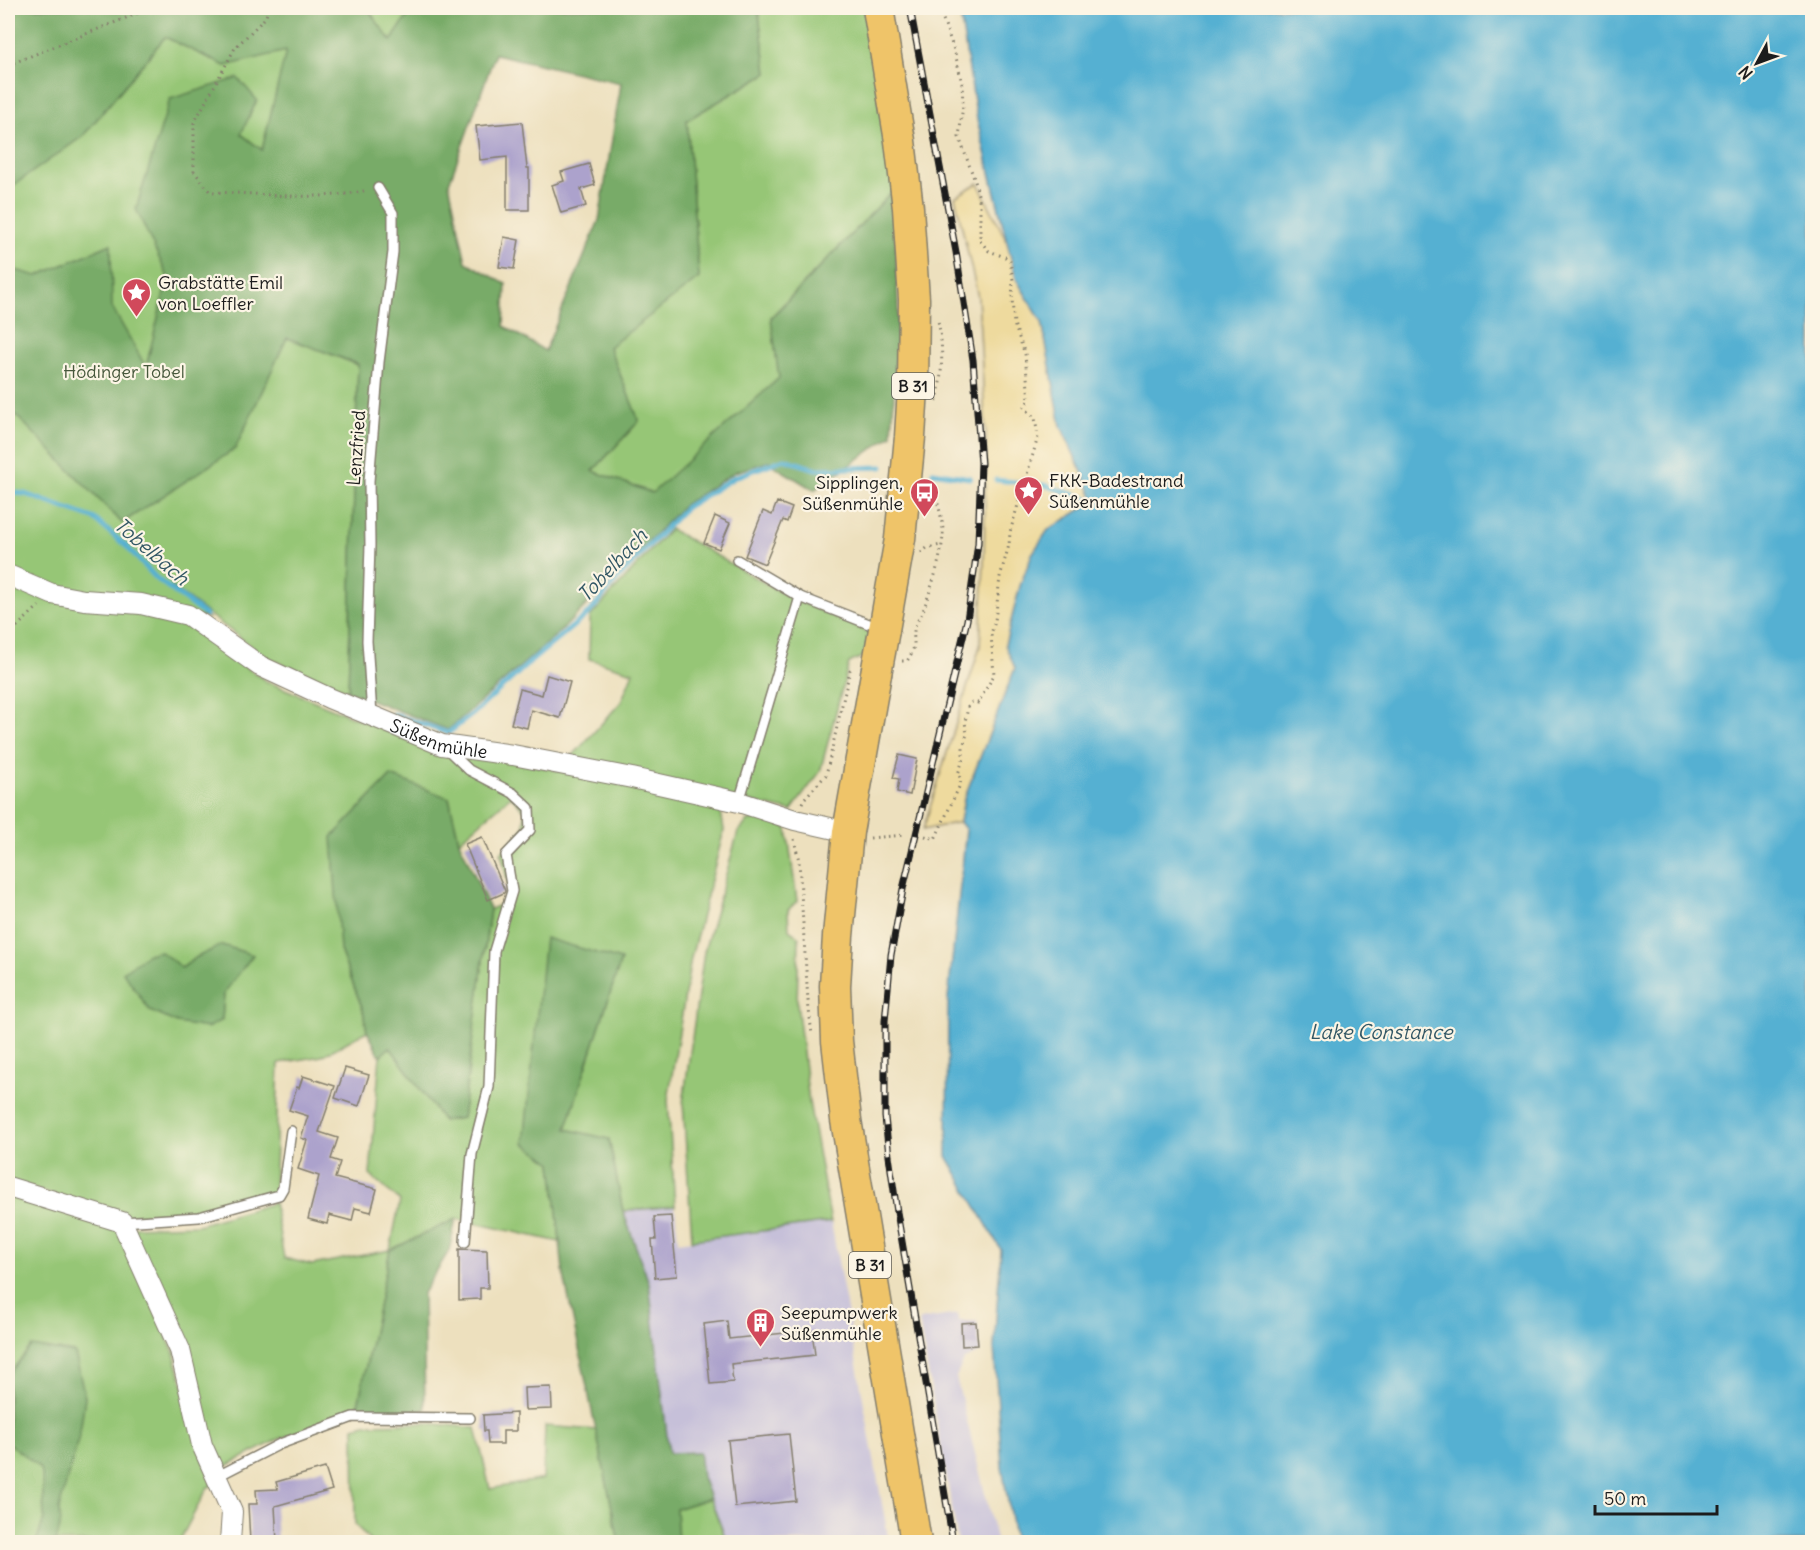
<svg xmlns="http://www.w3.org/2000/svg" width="1820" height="1550" viewBox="0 0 1820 1550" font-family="Delius,sans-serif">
  <rect width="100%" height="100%" fill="#fcf5e5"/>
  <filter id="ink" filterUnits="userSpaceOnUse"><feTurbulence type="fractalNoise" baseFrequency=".0167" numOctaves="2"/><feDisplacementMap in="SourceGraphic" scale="12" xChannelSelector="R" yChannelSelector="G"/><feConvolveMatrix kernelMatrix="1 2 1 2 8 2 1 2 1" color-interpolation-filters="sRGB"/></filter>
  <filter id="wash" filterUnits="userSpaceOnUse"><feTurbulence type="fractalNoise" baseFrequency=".008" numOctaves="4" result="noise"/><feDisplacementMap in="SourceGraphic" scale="24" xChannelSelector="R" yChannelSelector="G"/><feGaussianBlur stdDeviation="1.35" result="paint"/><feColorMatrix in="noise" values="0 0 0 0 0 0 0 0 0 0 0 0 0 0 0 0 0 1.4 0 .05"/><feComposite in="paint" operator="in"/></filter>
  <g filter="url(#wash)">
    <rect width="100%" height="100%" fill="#ede0be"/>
    <!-- industrial -->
    <g fill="#c6c0d9">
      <polygon points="675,1206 678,1242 831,1222 889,1542 727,1542 702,1477 699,1452 669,1453 649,1283 623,1211"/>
      <polygon points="958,1314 959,1321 977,1321 980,1352 964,1360 956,1377 997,1542 958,1542 919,1320"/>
    </g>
    <!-- green -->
    <g fill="#96c676" stroke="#597149" stroke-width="1.5" fill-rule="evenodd">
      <polygon points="367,8 413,8 391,42"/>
      <polygon points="758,8 864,8 894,190 771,317 779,378 653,493 593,471 639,421 609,347 699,278 687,120 767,73"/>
      <path d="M165,37l60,29 62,-16 -25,100 -21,-16 -71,-35 120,148 -55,202 52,-112 71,28 -10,326 -82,-34 -95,-71 7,9 30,23 -65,-7 42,13 81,57 142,59 129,26 183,40 4,24 -33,128 -23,142 7,106 -52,5 -14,-72 -43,-10 55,-169 -69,202 8,80 -104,-23 -66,31 -33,160 -78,29 -60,31 -87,-243 66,-2 76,-22 10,55 28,7 78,-15 10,-49 -30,-26 10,-119 10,-9 53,74 19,-3 28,-209 12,-5 7,-16 -8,-35 23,-25 1,-17 -14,-15 -52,45 -10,-43 -109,152 23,60 4,21 -45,25 -43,7 -5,131 -78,18 -71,4 -117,-35v-992l75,-53zM195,958l32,30 -3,5 -2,27 -40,-52z"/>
      <polygon points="670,529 789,597 869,632 864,656 849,663 820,772 791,811 568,761 621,702 633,672 589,659 590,617"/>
      <polygon points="759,817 787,828 797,901 788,910 789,930 799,937 797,1003 809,1102 831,1222 692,1240 683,1103 704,952 738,832 747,822"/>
      <polygon points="8,1192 117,1227 174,1353 212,1486 208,1487 179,1542 8,1542"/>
      <polygon points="425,1423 476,1428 490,1489 543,1479 545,1426 596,1430 619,1542 371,1542 355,1524 354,1427 365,1424"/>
      <polygon points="710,1498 727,1542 678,1542 675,1509"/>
    </g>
    <!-- forest -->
    <g fill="#78ab67" stroke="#4a6442" stroke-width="1.5" fill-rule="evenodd">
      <path d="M8,8h359l24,33 22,-33h345l9,65 -80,47 12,158 -90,69 30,74 -46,50 59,22 127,-115 -8,-60 123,-128 4,118 -6,127 -78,55 -40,-24 -4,-5 -35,11 -50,32 -122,125 -115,101 -100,-39 10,-327 -71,-26 -52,111 -113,74 -114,-116v-139l29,8 74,-32 1,63 34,60 22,-90 -32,-68 34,-110 68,-21 19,22 -16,34 21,16 24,-99 -61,15 -60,-29 -82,99 -75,53zM495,54l126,29 -22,137 -54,131 -41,-25 2,-42 -40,-22 -17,-79z"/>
      <polygon points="391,776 449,798 459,841 490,909 462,1118 443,1121 390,1047 380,1056 367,1031 363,1010 340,950 332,837"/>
      <polygon points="545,938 621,960 566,1129 609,1139 623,1211 649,1283 669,1453 699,1452 702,1477 710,1498 676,1509 678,1542 619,1542 563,1271 552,1163 524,1143"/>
      <polygon points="222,945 253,955 224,993 222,1020 207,1028 177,1023 150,1011 123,972 148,954 160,951 182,968 195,958"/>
      <polygon points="456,1219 449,1251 423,1293 425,1410 357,1410 390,1250"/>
      <polygon points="31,1346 75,1353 85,1397 80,1432 59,1509 60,1527 56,1542 36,1542 44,1519 42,1473 37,1465 8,1443 8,1381 9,1374"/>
    </g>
    <!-- sand -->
    <polygon fill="#eeda9e" stroke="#857b5d" stroke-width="1.5" points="978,183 1007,242 1021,287 1042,322 1061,426 1095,501 1048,530 1032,554 1020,586 1005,644 1015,668 964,799 960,822 923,830 980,646 984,563 986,436 978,297 955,197"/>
    <!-- water -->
    <polygon fill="#54b0d2" stroke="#386677" stroke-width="1.5" points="959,8 1812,8 1812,1542 1015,1542 1002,1467 994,1347 1001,1250 947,1156 948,998 966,830 960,822 964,799 1015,668 1005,645 1020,586 1032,554 1048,530 1095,501 1061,426 1042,322 1016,279 977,119"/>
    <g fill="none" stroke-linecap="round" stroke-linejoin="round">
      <!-- stream -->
      <g stroke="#54b0d2" stroke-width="5">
        <polyline points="933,472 970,478"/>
        <polyline points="996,480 1044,485 1095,501"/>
        <polyline points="8,492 25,494 93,518 125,545 157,579 205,615"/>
        <polyline points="393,714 448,733 474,713 530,662 590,612 619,577 686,507 735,477 784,459 816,469 882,467"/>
      </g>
    </g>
    <g id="blocks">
      <!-- building -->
      <g fill="#aca2cc">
        <polygon points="522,122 527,168 529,168 529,210 507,210 507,157 480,160 476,126"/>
        <polygon points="589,164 595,185 581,189 586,206 561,213 552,185 564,181 561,172"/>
        <polygon points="504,237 519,240 514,269 499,267"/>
        <polygon points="777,502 792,508 787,522 783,520 765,564 745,556 763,511 772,515"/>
        <polygon points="715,516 730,523 719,549 704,543"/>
        <polygon points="547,675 570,682 560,718 531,710 527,728 511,724 520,689 542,695"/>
        <polygon points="899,755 917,759 910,795 897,792 899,779 893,778"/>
        <polygon points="482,837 505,891 504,893 488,900 465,844"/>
        <polygon points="345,1068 369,1075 359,1106 335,1098"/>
        <polygon points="303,1076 335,1086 319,1132 338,1138 331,1159 340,1162 335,1178 377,1189 371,1212 355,1208 352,1221 329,1215 327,1224 308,1219 319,1176 298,1169 307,1140 301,1138 308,1116 289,1110 297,1087 299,1088"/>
        <polygon points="671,1216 677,1276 655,1278 652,1240 656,1240 654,1217"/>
        <polygon points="459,1249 487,1250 488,1288 480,1288 480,1299 459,1300"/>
        <polygon points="727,1321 729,1339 812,1330 815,1355 731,1364 733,1382 710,1384 704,1324"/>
        <polygon points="976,1322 978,1345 962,1346 961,1323"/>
        <polygon points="551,1387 552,1409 525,1410 524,1388"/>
        <polygon points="516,1413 516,1431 503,1431 503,1444 488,1444 487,1431 484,1431 483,1415"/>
        <polygon points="789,1434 796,1501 735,1507 728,1440"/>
        <polygon points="325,1468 332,1490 275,1506 277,1542 250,1542 248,1504 257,1504 256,1490 278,1489 276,1482"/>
      </g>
    </g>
  </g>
  <g filter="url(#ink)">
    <use href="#blocks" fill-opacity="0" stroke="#847e6d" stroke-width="1.5"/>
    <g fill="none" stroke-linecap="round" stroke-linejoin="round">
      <defs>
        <g id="service">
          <polyline points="737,560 800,597 739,802"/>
          <polyline points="800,597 879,628"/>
          <polyline points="372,715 367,641 370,545 369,481 379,362 393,252 393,213 378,188"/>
          <polyline points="446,748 469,770 513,793 529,808 530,830 506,855 512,891 494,951 489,1087 472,1154 465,1242"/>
          <polyline points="122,1222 199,1217 279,1195 283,1188 291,1131"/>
          <polyline points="216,1477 280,1444 353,1417 470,1418"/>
        </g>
        <g id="minor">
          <path id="s1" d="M8,575l44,19 32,6 57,4 47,11 72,51 69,32 113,47 71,10 119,23 107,24 56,18 53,12"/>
          <polyline points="8,1187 122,1222 180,1350 202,1445 232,1512 230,1542"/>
        </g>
        <g id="primary">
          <polyline points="878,8 900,141 908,208 914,299 913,388 910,437 900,539 884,630"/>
          <polyline points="876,674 848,832 838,936 835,986 837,1041 846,1120 916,1542"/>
        </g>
      </defs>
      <!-- service casing -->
      <use href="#service" stroke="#847e6d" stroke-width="12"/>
      <!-- minor casing -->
      <use href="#minor" stroke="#847e6d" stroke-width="22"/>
      <!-- primary casing -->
      <use href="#primary" stroke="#847e6d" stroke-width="33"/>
      <!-- path -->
      <g stroke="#847e6d" stroke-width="3" stroke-dasharray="1.5 4.5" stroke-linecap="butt">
        <path d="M268,8l-2,9 -31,31 -41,75v48l16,21c53,1 105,10 158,-2"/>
        <polyline points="8,65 151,8"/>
        <path d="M937,401c5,-26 7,-54 1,-80"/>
        <polyline points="921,553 927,548 941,545"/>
        <polyline points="8,635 39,606"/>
        <path d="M902,661h5c12,-18 4,-19 8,-35 3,-7 8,-13 10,-21 7,-19 19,-55 18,-76 -2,-17 -7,-33 -13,-49"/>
        <polyline points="802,803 804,799 826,775 850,670 853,667"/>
        <polyline points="925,836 935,839 960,785 961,779 958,774 963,760 963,747 967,734 965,722 968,707 972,702 978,703 994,675 991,634 995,621 1000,577 1009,545 1010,532 1038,437 1035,418 1024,407 1029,400 1025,354 1014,324 1012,299 1013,280 1010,261 1005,257 989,251 980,241 980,204 975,181 959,137 963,105 962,83 955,53 939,8"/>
        <polyline points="870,838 905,835"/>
        <polyline points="794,839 799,861 808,1001 812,1035"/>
      </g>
      <!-- service -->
      <use href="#service" stroke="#fff" stroke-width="9"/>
      <!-- minor -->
      <use href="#minor" stroke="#fff" stroke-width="20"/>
      <!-- primary -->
      <use href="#primary" stroke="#efc469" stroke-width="30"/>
      <defs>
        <polyline id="rail" points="910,8 956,252 973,360 981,463 978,543 967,620 903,889 891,955 885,1021 885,1117 889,1156 897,1212 953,1542"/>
      </defs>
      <!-- rail casing -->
      <use href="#rail" stroke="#1c1c1c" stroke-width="7"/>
      <!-- rail -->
      <use href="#rail" stroke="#fcf5e5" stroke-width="4.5" stroke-dasharray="14" stroke-linecap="butt"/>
      <defs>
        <polyline id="primary-bridge" points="876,674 884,630"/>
      </defs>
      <!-- primary-bridge casing -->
      <use href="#primary-bridge" stroke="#847e6d" stroke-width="33" stroke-linecap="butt"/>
      <!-- primary-bridge -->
      <use href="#primary-bridge" stroke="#efc469" stroke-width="30"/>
    </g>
  </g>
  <!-- icons -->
  <defs>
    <symbol id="sight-pin" viewBox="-11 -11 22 30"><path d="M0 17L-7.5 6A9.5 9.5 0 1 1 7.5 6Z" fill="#d1495b" stroke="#fcf5e5"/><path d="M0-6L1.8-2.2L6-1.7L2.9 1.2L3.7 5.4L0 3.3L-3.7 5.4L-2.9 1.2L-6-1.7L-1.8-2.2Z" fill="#fff"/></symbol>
    <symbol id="bus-pin" viewBox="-11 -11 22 30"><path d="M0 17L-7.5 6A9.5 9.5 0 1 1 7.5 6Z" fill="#d1495b" stroke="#fcf5e5"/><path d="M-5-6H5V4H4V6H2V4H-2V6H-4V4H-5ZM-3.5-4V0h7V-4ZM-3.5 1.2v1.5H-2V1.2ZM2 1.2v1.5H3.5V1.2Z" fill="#fff"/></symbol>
    <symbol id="building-pin" viewBox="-11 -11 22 30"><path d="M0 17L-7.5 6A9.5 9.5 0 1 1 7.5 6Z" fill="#d1495b" stroke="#fcf5e5"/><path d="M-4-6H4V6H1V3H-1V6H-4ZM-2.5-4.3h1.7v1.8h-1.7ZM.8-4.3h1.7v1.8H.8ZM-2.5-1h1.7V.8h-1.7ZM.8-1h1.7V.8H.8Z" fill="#fff"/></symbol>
  </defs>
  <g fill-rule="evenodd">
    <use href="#sight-pin" x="120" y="276" width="33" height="45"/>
    <use href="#sight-pin" x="1012" y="474" width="33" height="45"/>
    <use href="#bus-pin" x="908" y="476" width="33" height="45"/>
    <use href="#building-pin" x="744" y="1306" width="33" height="45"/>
  </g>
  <g text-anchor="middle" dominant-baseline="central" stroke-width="4.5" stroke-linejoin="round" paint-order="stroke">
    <!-- shield labels -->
    <g fill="#fcf5e5" stroke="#5f5d58" stroke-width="1.5">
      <rect x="892" y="373" width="42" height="26" rx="4.5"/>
      <rect x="849" y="1252" width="42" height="26" rx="4.5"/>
    </g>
    <g font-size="16" font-weight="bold" fill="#1c1c1c">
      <text x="913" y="386">B 31</text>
      <text x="870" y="1265">B 31</text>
    </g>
    <!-- poi labels -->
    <g font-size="18" fill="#1c1c1c" stroke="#fcf5e5" text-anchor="start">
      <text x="158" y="282">Grabstätte Emil<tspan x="158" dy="21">von Loeffler</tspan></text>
      <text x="1049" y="480">FKK-Badestrand<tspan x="1049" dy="21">Süßenmühle</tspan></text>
      <text x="903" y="482" text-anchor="end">Sipplingen,<tspan x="903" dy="21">Süßenmühle</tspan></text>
      <text x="781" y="1312">Seepumpwerk<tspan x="781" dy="21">Süßenmühle</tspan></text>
    </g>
    <!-- park labels -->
    <g font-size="18" fill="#47583c" stroke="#fcf5e5">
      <text x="124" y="371">Hödinger Tobel</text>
    </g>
    <!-- street labels -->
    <g font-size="18" fill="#1c1c1c" stroke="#fcf5e5">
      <text transform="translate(356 448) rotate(-86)">Lenzfried</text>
      <text stroke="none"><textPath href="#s1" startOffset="468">Süßenmühle</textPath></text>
    </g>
    <!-- water labels -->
    <g font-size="20" font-style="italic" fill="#325765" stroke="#fcf5e5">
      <text transform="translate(152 551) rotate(41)">Tobelbach</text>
      <text transform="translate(612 565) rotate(-47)">Tobelbach</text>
      <text x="1381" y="1031">Lake Constance</text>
    </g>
  </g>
  <!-- margin -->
  <rect width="1820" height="1550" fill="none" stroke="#fcf5e5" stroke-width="30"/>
  <!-- north arrow -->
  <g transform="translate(1757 63) rotate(229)" stroke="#fcf5e5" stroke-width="4.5" paint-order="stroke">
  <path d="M0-4.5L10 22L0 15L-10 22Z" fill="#1c1c1c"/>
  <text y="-9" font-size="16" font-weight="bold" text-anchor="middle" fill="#1c1c1c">N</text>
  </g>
  <!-- scale -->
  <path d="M1595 1505v9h122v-9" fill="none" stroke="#1c1c1c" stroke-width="3"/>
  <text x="1604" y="1505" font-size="18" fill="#1c1c1c" stroke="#fcf5e5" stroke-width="4.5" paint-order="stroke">50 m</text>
</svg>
